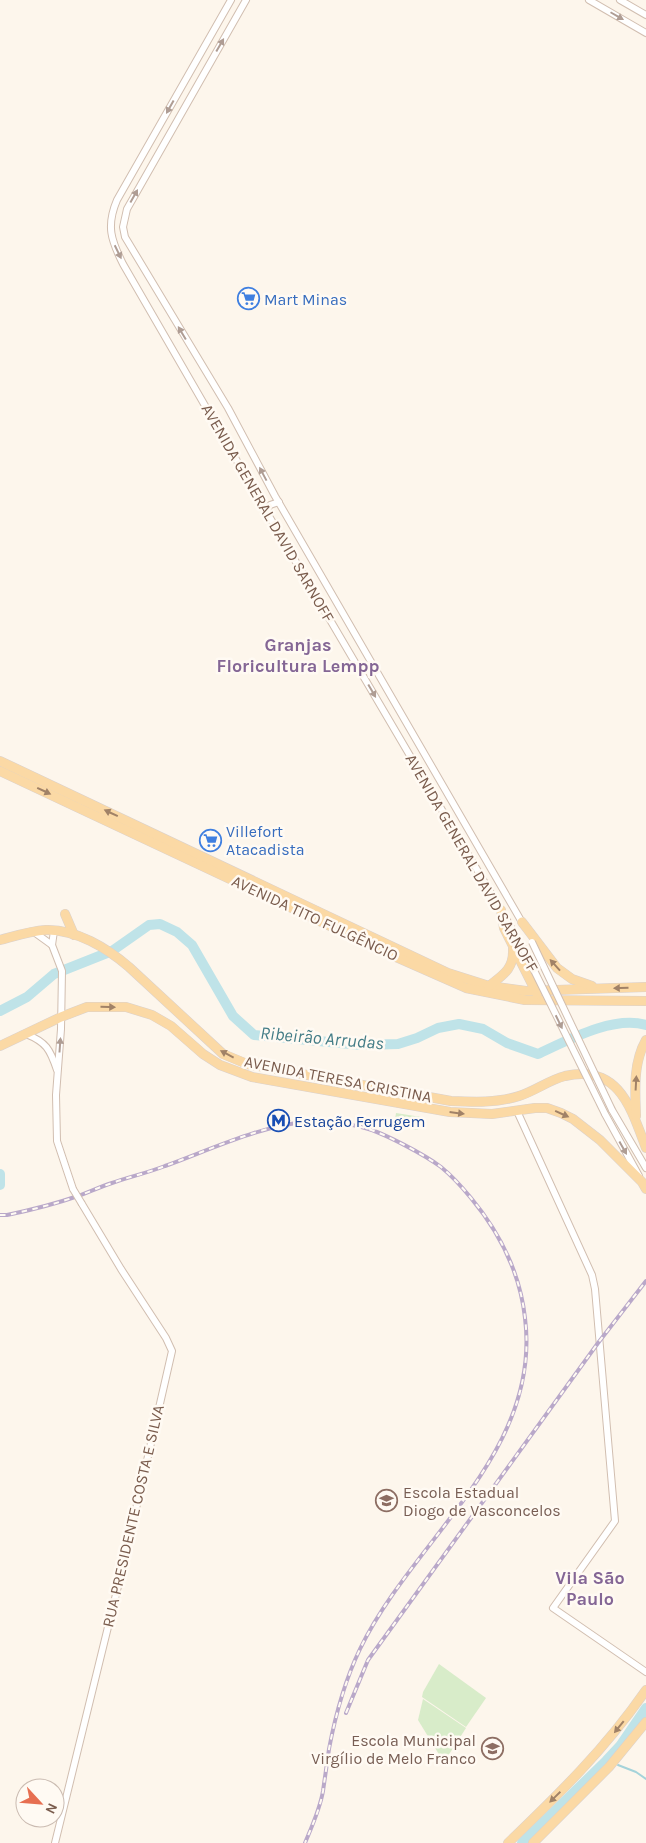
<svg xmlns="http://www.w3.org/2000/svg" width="646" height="1843" viewBox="0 0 646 1843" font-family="Karla,sans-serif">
  <rect width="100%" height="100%" fill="#fdf6ec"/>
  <!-- green -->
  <g fill="#d8ecc9">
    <polygon points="396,1113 421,1117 418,1130 394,1126"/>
    <polygon points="439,1664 486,1698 466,1727 422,1697 423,1692"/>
    <polygon points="423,1699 466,1728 446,1759 440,1756 418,1720"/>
  </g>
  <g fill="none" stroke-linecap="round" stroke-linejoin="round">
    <!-- stream -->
    <polyline stroke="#a5d3da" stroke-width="2" points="618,1765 636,1772 646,1779"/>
    <!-- river -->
    <g stroke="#bfe3e8" stroke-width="10">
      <path d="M0,1011l27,-14 27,-23 58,-23 37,-26 11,-1 17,8 15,13 41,71 21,19 107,10 37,-1 19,-6 21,-10 21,-4 24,5 24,14 31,11c30,-14 76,-39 108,-29"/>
      <polyline points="0,1174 0,1185"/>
      <polyline points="522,1843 606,1761 620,1746 646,1708"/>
    </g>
    <defs>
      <g id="minor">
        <path d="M231,0l-114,200c-11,26 -6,40 6,64l143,247 256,435"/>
        <polyline points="246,0 127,209 123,227 125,237 228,408 275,496 523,924"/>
        <polyline points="589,0 646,33"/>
        <polyline points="620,0 646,15"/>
        <polyline points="266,511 270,505 279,502"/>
        <polyline points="34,932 52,945 62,971 61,1029 56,1095 57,1141 73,1189"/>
        <polyline points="52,945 54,931"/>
        <path d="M26,1034c20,8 24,15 31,36"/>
        <polyline points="612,1110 646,1168"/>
        <polyline points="517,1111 592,1275 595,1289 615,1521 553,1608 646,1672"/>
        <polyline points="605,1114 639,1176"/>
        <polyline points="55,1843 122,1570 172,1351 166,1338 121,1269 82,1204"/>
      </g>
      <g id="major">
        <polyline points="0,761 448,973 489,986 526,991 646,987"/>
        <polyline points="0,771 398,958 466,988 525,1000 646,1001"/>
        <polyline points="501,910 504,928 537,994"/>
        <polyline points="65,914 74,935"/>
        <polyline points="522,922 557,968 572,979 592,986"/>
        <path d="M0,940c15,-4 30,-9 46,-10 30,-1 61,18 83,37l94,87 24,10 204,37c23,1 47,2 68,-5 16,-5 30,-16 46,-20 54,-12 66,32 81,72"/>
        <path d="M489,986c14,-11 25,-17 24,-37"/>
        <polyline points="0,1046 61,1017 87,1007 126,1007 152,1015 171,1026 203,1054 220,1065 252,1077 450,1112 492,1114 535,1108 547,1108 561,1113 573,1119 600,1140 642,1182 646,1189"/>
        <path d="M636,1116c-1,-26 -3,-53 10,-76"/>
        <path d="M508,1843c52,-50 97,-94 138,-153"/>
        <polyline points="533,1843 609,1767 646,1722"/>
      </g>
    </defs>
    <!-- minor casing -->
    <use href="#minor" stroke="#d1beb0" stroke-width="8"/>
    <!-- major casing -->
    <use href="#major" stroke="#dad1cd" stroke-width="10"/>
    <!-- minor -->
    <use href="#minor" stroke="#fff" stroke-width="6"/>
    <!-- major -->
    <use href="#major" stroke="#fbd9a5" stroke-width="9"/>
    <defs>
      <g id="rail">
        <path d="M0,1215h7c24,-5 48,-11 71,-19 11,-4 22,-9 34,-13 17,-6 35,-10 53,-17 42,-15 101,-43 145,-44 18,0 38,1 55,6 19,5 60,27 76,39 11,9 21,20 30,31 29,35 49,75 54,120 17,135 -112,221 -165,331 -14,29 -25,68 -31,100 -2,14 -4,28 -6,42 -3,18 -11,35 -18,52"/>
        <polyline points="346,1713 368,1660 598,1343 646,1281"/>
      </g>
    </defs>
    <!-- rail casing -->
    <use href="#rail" stroke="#b9a8c9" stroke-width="4"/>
    <!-- rail -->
    <use href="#rail" stroke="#fffaf3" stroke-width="2" stroke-dasharray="5.5" stroke-linecap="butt"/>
    <defs>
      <g id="minor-bridge">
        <polyline points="532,942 612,1110"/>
        <polyline points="522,946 605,1114"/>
        <polyline points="73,1189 82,1204"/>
      </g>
    </defs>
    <!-- minor-bridge casing -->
    <use href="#minor-bridge" stroke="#d1beb0" stroke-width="8" stroke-linecap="butt"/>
    <!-- minor-bridge -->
    <use href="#minor-bridge" stroke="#fff" stroke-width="6"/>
  </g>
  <!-- one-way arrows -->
  <defs><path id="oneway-solid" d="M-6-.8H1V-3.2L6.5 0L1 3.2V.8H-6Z" transform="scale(1.25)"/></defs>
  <g fill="#af9d94">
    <use href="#oneway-solid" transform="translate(617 16) rotate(30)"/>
    <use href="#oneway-solid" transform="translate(220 45) rotate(-60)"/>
    <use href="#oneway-solid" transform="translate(170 107) rotate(119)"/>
    <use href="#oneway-solid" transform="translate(134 196) rotate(-61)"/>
    <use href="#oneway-solid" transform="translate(118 252) rotate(64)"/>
    <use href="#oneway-solid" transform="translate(182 333) rotate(-121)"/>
    <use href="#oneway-solid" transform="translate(263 474) rotate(-118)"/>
    <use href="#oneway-solid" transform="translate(372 691) rotate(60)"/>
    <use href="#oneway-solid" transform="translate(559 1022) rotate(64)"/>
    <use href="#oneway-solid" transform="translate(60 1045) rotate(-86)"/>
    <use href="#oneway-solid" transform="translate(623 1148) rotate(61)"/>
  </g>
  <g fill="#a18267">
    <use href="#oneway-solid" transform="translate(44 791) rotate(25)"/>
    <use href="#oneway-solid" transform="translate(111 813) rotate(-155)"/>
    <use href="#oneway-solid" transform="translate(555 965) rotate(-132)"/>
    <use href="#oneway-solid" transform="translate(621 988) rotate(179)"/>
    <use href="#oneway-solid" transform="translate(108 1007) rotate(1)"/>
    <use href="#oneway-solid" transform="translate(227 1054) rotate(-152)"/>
    <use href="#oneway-solid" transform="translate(636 1083) rotate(-87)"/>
    <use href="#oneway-solid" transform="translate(457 1113) rotate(7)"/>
    <use href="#oneway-solid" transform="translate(562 1114) rotate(24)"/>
    <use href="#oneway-solid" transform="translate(619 1727) rotate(129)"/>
    <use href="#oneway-solid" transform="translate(555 1797) rotate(136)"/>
  </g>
  <!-- icons -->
  <defs>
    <symbol id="supermarket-ring" viewBox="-11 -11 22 22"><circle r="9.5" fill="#fffaf3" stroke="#3f7fe0" stroke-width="1.5"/><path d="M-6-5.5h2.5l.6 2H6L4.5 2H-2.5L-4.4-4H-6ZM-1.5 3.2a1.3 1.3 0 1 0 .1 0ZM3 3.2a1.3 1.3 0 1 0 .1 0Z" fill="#3f7fe0"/></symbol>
    <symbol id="metro-ring" viewBox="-11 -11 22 22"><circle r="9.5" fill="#fffaf3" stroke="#1a4fb4" stroke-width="1.5"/><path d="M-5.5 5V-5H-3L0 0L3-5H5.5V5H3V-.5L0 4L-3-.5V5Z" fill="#1a4fb4"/></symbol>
    <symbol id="school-ring" viewBox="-11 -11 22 22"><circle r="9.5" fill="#fffaf3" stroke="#8d6e63" stroke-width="1.5"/><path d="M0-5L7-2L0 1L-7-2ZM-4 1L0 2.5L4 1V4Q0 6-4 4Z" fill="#8d6e63"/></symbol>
  </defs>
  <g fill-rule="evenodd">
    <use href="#supermarket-ring" x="236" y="286" width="25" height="25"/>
    <use href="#supermarket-ring" x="198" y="828" width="25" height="25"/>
    <use href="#metro-ring" x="266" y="1108" width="25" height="25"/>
    <use href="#school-ring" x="374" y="1488" width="25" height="25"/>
    <use href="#school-ring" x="480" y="1736" width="25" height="25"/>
  </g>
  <g text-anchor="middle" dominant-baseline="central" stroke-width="5" stroke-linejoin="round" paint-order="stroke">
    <!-- shop labels -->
    <g font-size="16" fill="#366cbe" stroke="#fffaf3" text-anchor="start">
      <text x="264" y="299">Mart Minas</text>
      <text x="226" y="831">Villefort<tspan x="226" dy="18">Atacadista</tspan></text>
    </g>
    <!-- street labels -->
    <g font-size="16" fill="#7a5c4d" stroke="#fffaf3">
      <text transform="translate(268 513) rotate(60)">AVENIDA GENERAL DAVID SARNOFF</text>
      <text transform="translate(472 863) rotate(60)">AVENIDA GENERAL DAVID SARNOFF</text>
      <text transform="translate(315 918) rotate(25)">AVENIDA TITO FULGÊNCIO</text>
      <text transform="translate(338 1079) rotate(11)">AVENIDA TERESA CRISTINA</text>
      <text transform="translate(133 1516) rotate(-77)">RUA PRESIDENTE COSTA E SILVA</text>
    </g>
    <!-- transit labels -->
    <g font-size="16" fill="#164399" stroke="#fffaf3" text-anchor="start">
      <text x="294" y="1121">Estação Ferrugem</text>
    </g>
    <!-- education labels -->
    <g font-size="16" fill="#785e54" stroke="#fffaf3" text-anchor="start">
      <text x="403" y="1492">Escola Estadual<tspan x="403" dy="18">Diogo de Vasconcelos</tspan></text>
      <text x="476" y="1740" text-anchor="end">Escola Municipal<tspan x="476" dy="18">Virgílio de Melo Franco</tspan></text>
    </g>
    <!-- neighbourhood labels -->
    <g font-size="18" font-weight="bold" fill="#846695" stroke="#fffaf3">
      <text x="298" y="645">Granjas<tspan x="298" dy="21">Floricultura Lempp</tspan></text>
      <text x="590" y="1578">Vila São<tspan x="590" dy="21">Paulo</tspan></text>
    </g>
    <!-- water labels -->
    <g font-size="18" font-style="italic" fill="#437c86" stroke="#fffaf3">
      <text transform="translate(322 1038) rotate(5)">Ribeirão Arrudas</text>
    </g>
  </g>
  <!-- north arrow -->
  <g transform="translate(40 1803) rotate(116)"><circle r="24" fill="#fffaf3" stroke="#cabbb1"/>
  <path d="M0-4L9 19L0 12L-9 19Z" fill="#e76f51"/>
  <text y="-8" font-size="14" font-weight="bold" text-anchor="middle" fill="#7a5c4d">N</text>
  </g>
</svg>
